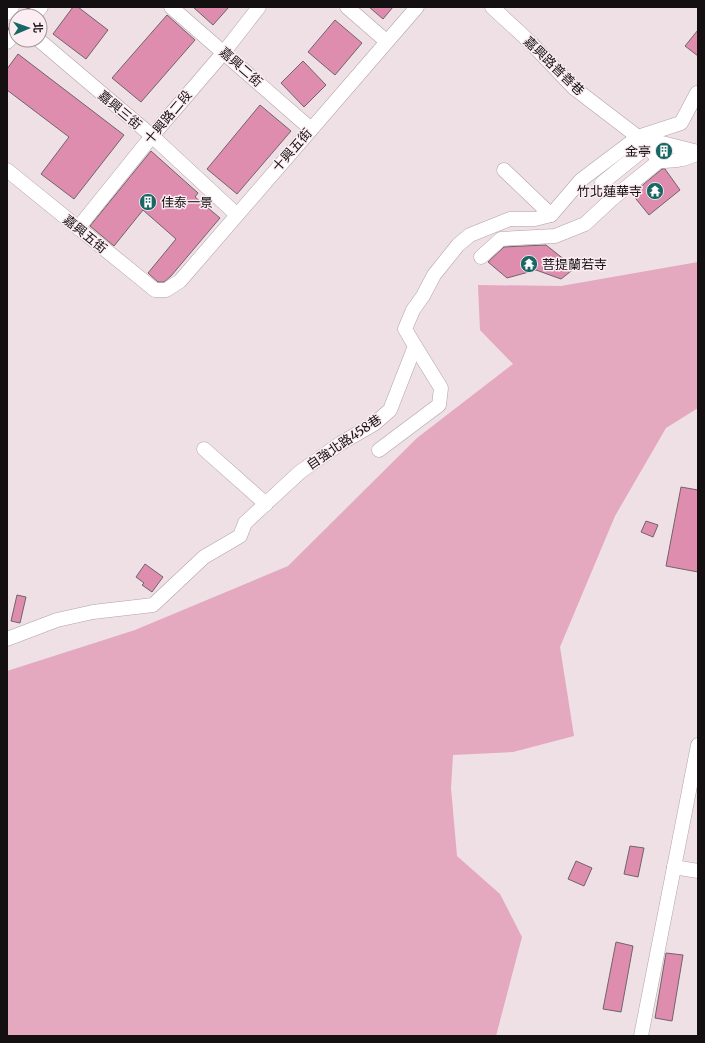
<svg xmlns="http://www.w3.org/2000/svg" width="705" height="1043" viewBox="0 0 705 1043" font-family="Merriweather,'Noto Sans TC',serif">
  <rect width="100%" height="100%" fill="#eee0e5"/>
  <!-- green -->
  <polygon fill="#e4a8bf" points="698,262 698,408 666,428 615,516 560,647 574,736 513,752 453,755 451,788 457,856 500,894 522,937 496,1036 7,1036 7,671 135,630 288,566 417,438 513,364 480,330 478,285 561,286"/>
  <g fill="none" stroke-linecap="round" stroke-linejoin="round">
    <!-- stream -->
    <g stroke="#8b526b" stroke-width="3">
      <polyline points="21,16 30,7"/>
      <polyline points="7,31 16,22"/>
    </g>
  </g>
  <!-- building -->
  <g fill="#df8daf" stroke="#706468">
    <polygon points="73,7 78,7 108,30 86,59 53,34"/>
    <polygon points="193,7 229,7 213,25"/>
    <polygon points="369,7 393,7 383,19"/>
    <polygon points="167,15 195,40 141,102 112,78"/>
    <polygon points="335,20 362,43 335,75 308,52"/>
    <polygon points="698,30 698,56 685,46"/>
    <polygon points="18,54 124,135 74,199 41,174 69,137 7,90 7,69"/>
    <polygon points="303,61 326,85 304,107 281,83"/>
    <polygon points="260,105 291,131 237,194 207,169"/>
    <polygon points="151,151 198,193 195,197 220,218 171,276 164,282 158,282 148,273 176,239 143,210 114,246 90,226"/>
    <polygon points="662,169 665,169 680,190 649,215 632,194"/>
    <polygon points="546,245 575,268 561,279 536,270 507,278 488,262 504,247"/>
    <polygon points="681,487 698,490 698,572 666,566"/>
    <polygon points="646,521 658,525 653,537 641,532"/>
    <polygon points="145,564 163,577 152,592 142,585 144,583 136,577"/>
    <polygon points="17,595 26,597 20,623 11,621"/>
    <polygon points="630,846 644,848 638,877 624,874"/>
    <polygon points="576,861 592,868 584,886 568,879"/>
    <polygon points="616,942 633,946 621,1012 603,1009"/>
    <polygon points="666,953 683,955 672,1021 655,1018"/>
  </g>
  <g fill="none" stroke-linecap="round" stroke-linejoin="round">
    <defs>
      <g id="minor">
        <polyline points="171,7 311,129"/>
        <polyline points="347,7 386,41"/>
        <polyline points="492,7 532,44 574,88 638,137 698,152"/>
        <polyline points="7,13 12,7"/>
        <polyline points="33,16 41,7"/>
        <polyline points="39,40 152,136 236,214"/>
        <polyline points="7,42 16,33"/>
        <polyline points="7,170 155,290 166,290 180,281 417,7"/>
        <polyline points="504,170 551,215"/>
        <polyline points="613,198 602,183 648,146 659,161"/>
        <polyline points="78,228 152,136 224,52 259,7"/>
        <path d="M481,257l20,-18 54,-3 30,-12 28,-26 46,-37c15,0 26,-1 39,-8"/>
        <polyline points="204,449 266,504"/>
        <polyline points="379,450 439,405 441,388 415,346"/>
        <polyline points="7,639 57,620 93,612 153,605 204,557 240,536 245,523 300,472 341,443 374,424 390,410 415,346 405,329 413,310 423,296 434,275 458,245 470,235 510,219 535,219 551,215 581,180 638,137 681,123 697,93"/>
        <polyline points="674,867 698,871"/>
        <polyline points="641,1036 698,745"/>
      </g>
    </defs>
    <!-- minor casing -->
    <use href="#minor" stroke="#b1a3a8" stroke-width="15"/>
    <!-- minor -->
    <use href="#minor" stroke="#fff" stroke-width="14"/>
  </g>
  <!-- icons -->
  <defs>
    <symbol id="building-disc" viewBox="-11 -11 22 22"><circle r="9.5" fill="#196764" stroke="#fbedf2"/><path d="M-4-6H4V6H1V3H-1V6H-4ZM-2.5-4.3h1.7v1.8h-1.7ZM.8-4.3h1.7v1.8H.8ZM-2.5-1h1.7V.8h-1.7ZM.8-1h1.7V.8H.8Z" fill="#fff"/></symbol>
    <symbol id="temple-disc" viewBox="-11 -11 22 22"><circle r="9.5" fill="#196764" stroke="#fbedf2"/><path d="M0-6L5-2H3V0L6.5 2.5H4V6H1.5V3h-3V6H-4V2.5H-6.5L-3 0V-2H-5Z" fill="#fff"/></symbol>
  </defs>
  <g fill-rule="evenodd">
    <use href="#building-disc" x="654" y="141" width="20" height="20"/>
    <use href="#temple-disc" x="645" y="181" width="20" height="20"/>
    <use href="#building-disc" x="138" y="192" width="20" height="20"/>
    <use href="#temple-disc" x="519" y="254" width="20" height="20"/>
  </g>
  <g text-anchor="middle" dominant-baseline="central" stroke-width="3" stroke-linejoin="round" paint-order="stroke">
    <!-- street labels -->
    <g font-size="13" fill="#141012" stroke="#fbedf2">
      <text transform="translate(554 66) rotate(44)">嘉興路普善巷</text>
      <text transform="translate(241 67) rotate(41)">嘉興二街</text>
      <text transform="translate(120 110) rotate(40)">嘉興三街</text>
      <text transform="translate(168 117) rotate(-50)">十興路二段</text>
      <text transform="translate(292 150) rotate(-49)">十興五街</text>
      <text transform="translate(85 234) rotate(39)">嘉興五街</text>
      <text transform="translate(344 442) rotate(-34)">自強北路458巷</text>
    </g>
    <!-- poi labels -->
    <g font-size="13" fill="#141012" stroke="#fbedf2" text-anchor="end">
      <text x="651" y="151">金亭</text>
      <text x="642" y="191">竹北蓮華寺</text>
      <text x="161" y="202" text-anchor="start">佳泰一景</text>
      <text x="542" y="264" text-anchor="start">菩提蘭若寺</text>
    </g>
  </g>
  <!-- border -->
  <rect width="705" height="1043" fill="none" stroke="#141012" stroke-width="16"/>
  <!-- north arrow -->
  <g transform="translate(28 28) rotate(88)"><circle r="19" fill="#fbedf2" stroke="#9f9598"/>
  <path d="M0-3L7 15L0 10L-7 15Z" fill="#196764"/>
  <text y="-6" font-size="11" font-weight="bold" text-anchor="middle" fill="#141012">北</text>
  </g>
</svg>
